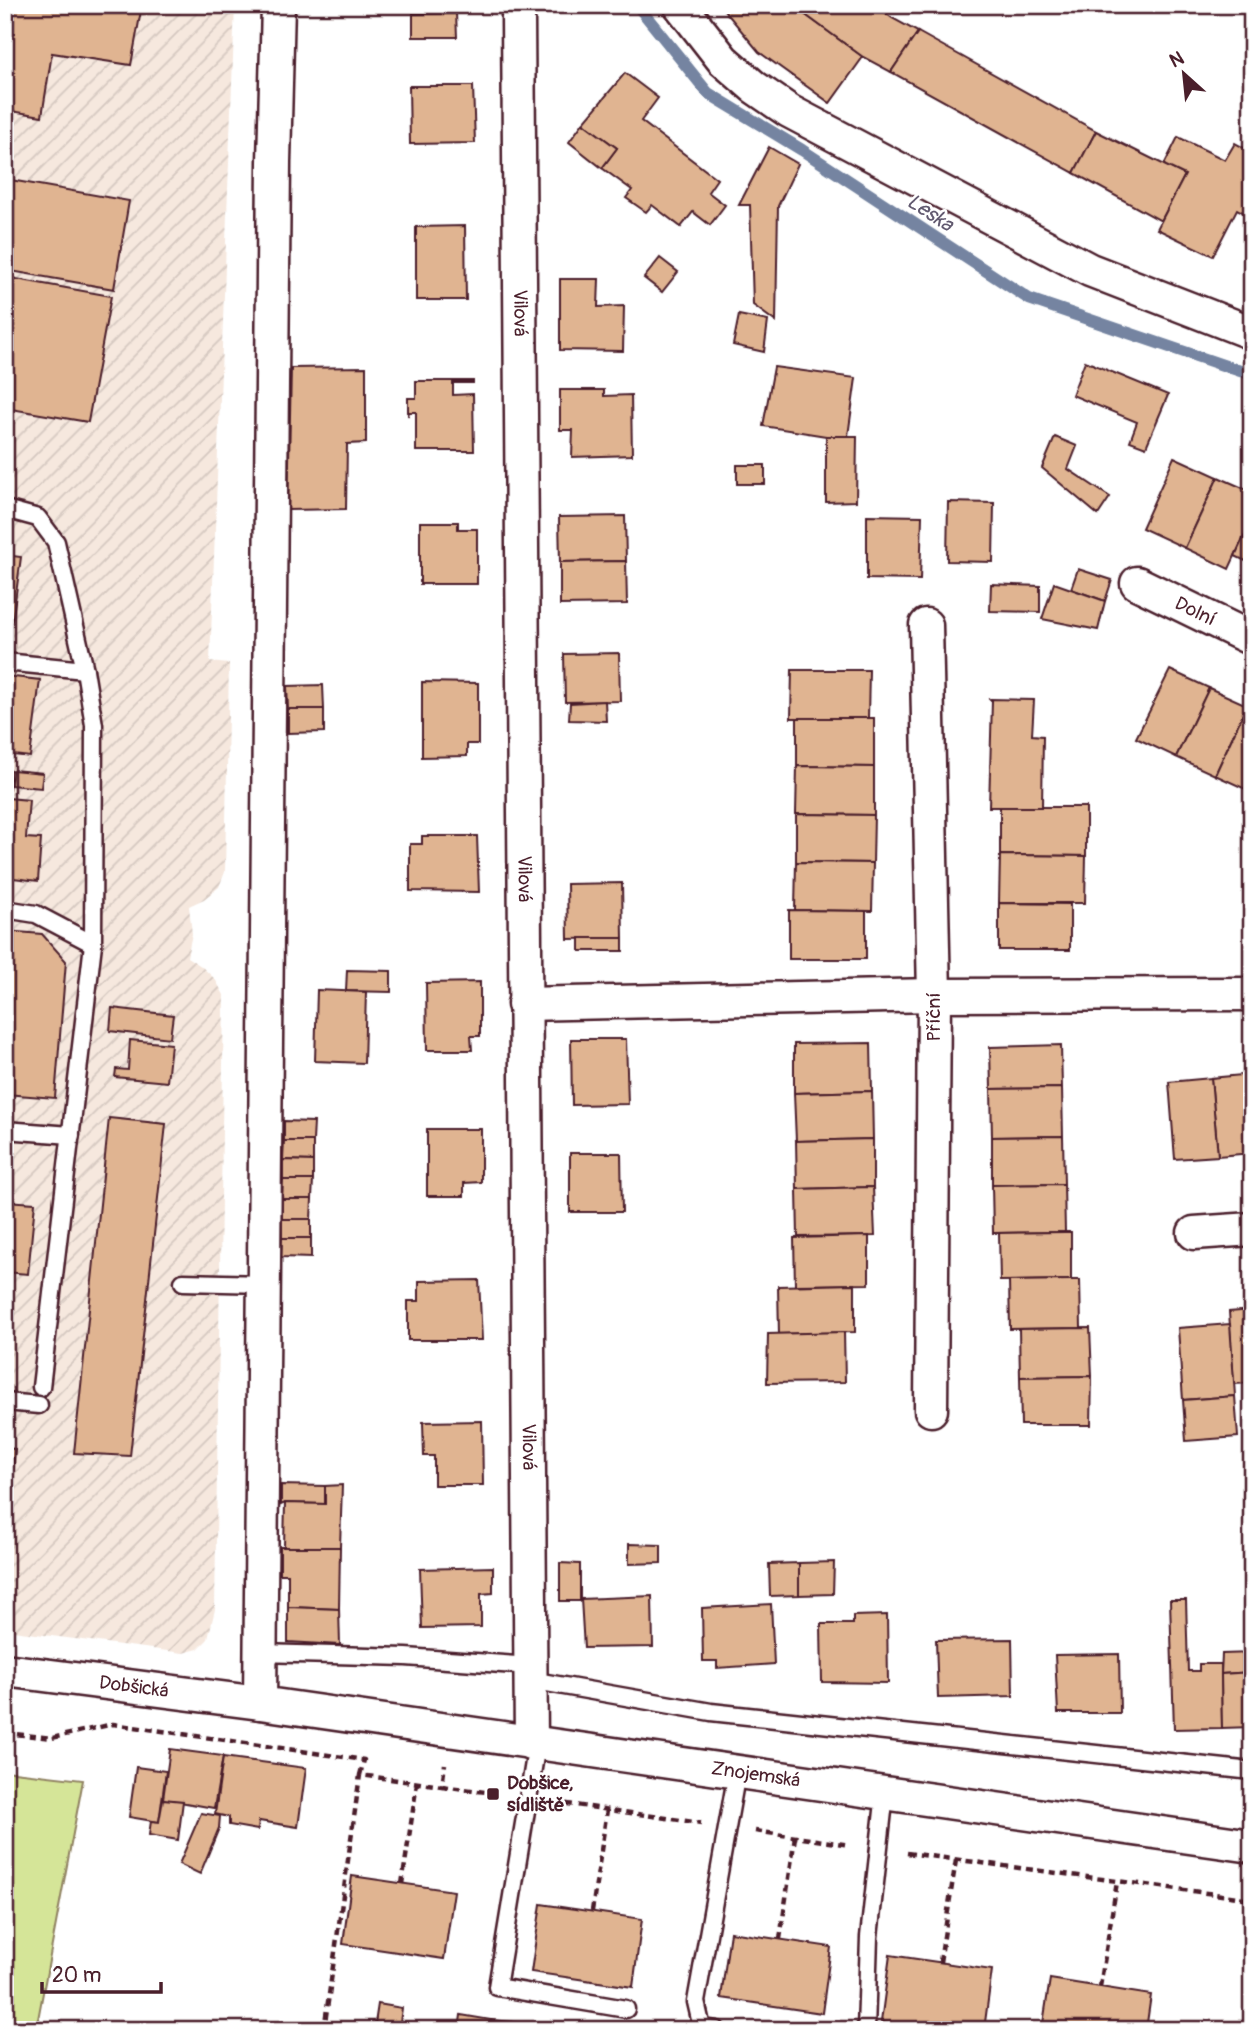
<svg xmlns="http://www.w3.org/2000/svg" width="1257" height="2035" viewBox="0 0 1257 2035" font-family="Pangolin,sans-serif">
  <defs>
    <pattern id="industrial-furrows" width="10" height="10" patternUnits="userSpaceOnUse" patternTransform="scale(1.75)"><rect width="10" height="10" fill="#f6e8de"/><path d="M-1 1l2-2M0 10L10 0M9 11l2-2" fill="none" stroke="#d4c7bf"/></pattern>
  </defs>
  <rect width="100%" height="100%" fill="#fff"/>
  <filter id="ink" filterUnits="userSpaceOnUse"><feTurbulence type="fractalNoise" baseFrequency=".0143" numOctaves="2"/><feDisplacementMap in="SourceGraphic" scale="14" xChannelSelector="R" yChannelSelector="G"/><feConvolveMatrix kernelMatrix="1 2 1 2 8 2 1 2 1" color-interpolation-filters="sRGB"/></filter>
  <g filter="url(#ink)">
    <!-- industrial -->
    <polygon fill="url(#industrial-furrows)" points="5,5 235,5 210,662 229,664 225,872 219,887 204,899 189,906 192,934 187,957 201,966 215,979 224,995 215,1609 208,1639 198,1649 183,1653 5,1630 5,1544 14,1433 5,1431"/>
    <!-- green -->
    <polygon fill="#d5e598" stroke="#908262" stroke-width="2" points="5,1771 83,1780 36,2030 5,2030"/>
    <g fill="none" stroke-linecap="round" stroke-linejoin="round">
      <!-- stream -->
      <polyline stroke="#7484a1" stroke-width="12" points="637,5 708,93 802,150 1029,299 1252,375"/>
    </g>
    <!-- building -->
    <g fill="#e0b491" stroke="#4a1f2b" stroke-width="2">
      <polygon points="5,5 142,5 131,65 52,53 42,116 5,110"/>
      <polygon points="413,5 456,5 456,13 413,14"/>
      <polygon points="720,5 792,5 863,57 830,103 759,52"/>
      <polygon points="792,5 875,5 892,18 918,32 891,72 863,57"/>
      <polygon points="456,13 457,37 413,37 413,14"/>
      <polygon points="918,32 1096,131 1074,173 891,72"/>
      <polygon points="625,73 658,98 641,121 717,179 708,192 725,205 710,225 693,212 681,227 652,205 646,212 626,198 632,190 602,168 617,148 583,123"/>
      <polygon points="409,86 473,86 475,143 410,144"/>
      <polygon points="583,123 617,148 602,168 569,142"/>
      <polygon points="1096,131 1185,175 1161,221 1074,173"/>
      <polygon points="1178,137 1225,160 1235,143 1252,152 1252,217 1237,209 1213,256 1157,229 1185,175 1164,165"/>
      <polygon points="769,147 798,164 778,206 776,322 753,305 750,205 739,205"/>
      <polygon points="5,179 129,201 114,289 5,270"/>
      <polygon points="465,226 466,300 416,300 416,227"/>
      <polygon points="660,258 678,272 662,292 644,278"/>
      <polygon points="5,277 111,296 88,422 5,408"/>
      <polygon points="560,279 599,279 598,307 624,306 623,351 560,350"/>
      <polygon points="739,315 768,321 764,352 733,345"/>
      <polygon points="1085,361 1168,395 1146,447 1130,441 1137,422 1072,395"/>
      <polygon points="366,367 366,443 347,444 346,509 288,510 291,368"/>
      <polygon points="774,367 856,378 848,436 826,436 763,426"/>
      <polygon points="416,381 473,381 473,383 453,383 453,395 473,394 474,451 416,451 416,412 409,412 408,416 408,398 416,398"/>
      <polygon points="560,390 604,390 604,396 631,395 632,455 572,457 573,430 560,430"/>
      <polygon points="826,436 857,436 856,501 826,502"/>
      <polygon points="1055,437 1077,446 1068,469 1110,497 1098,515 1042,468"/>
      <polygon points="1174,457 1218,477 1185,548 1142,528"/>
      <rect x="737" y="465" width="28" height="19"/>
      <polygon points="1218,477 1252,492 1252,519 1229,569 1185,548"/>
      <polygon points="948,502 994,503 993,562 947,561"/>
      <polygon points="867,515 922,516 920,580 867,579"/>
      <polygon points="625,516 626,561 560,562 559,517"/>
      <polygon points="1252,519 1252,564 1235,556"/>
      <polygon points="420,522 458,522 458,529 477,529 477,584 420,584"/>
      <polygon points="5,555 21,557 12,623 5,622"/>
      <polygon points="626,561 627,604 560,605 560,562"/>
      <polygon points="1078,569 1112,580 1105,601 1071,589"/>
      <polygon points="1054,583 1105,601 1098,630 1042,619"/>
      <polygon points="991,584 1040,586 1040,612 990,611"/>
      <polygon points="619,653 620,701 565,702 564,654"/>
      <polygon points="792,670 869,670 868,718 791,718"/>
      <polygon points="1170,670 1209,688 1176,757 1136,738"/>
      <polygon points="5,676 40,680 30,757 5,754"/>
      <polygon points="422,682 478,683 478,744 467,744 467,756 422,757"/>
      <polygon points="323,685 324,709 288,709 287,686"/>
      <polygon points="1209,688 1247,705 1215,775 1176,757"/>
      <polygon points="990,699 1034,700 1032,735 1043,736 1042,807 989,807 992,701"/>
      <polygon points="605,701 606,721 569,720 570,703"/>
      <polygon points="1247,705 1252,708 1252,792 1215,775"/>
      <polygon points="288,709 324,709 324,732 288,733"/>
      <polygon points="797,718 874,718 874,767 797,766"/>
      <polygon points="797,766 874,767 874,815 796,814"/>
      <polygon points="5,769 11,770 8,798 29,800 26,838 41,839 38,881 5,877"/>
      <polygon points="13,770 43,773 41,788 11,785"/>
      <polygon points="1000,807 1086,807 1086,856 1000,855"/>
      <polygon points="796,814 874,815 873,863 796,862"/>
      <polygon points="422,836 477,836 479,892 410,891 410,844 422,844"/>
      <polygon points="1000,855 1086,856 1085,903 999,903"/>
      <polygon points="796,862 873,863 872,911 795,910"/>
      <polygon points="622,883 623,938 568,939 567,884"/>
      <polygon points="999,903 1070,904 1070,950 999,950"/>
      <polygon points="789,910 866,911 866,959 789,959"/>
      <polygon points="5,931 42,934 66,961 55,1098 5,1094"/>
      <rect x="580" y="938" width="43" height="13"/>
      <polygon points="347,970 391,971 391,992 346,991"/>
      <polygon points="480,982 480,1036 471,1036 472,1050 427,1050 426,983"/>
      <polygon points="317,990 366,992 364,1063 315,1061"/>
      <polygon points="112,1008 173,1015 170,1038 110,1031"/>
      <polygon points="571,1039 626,1039 628,1104 572,1105"/>
      <polygon points="130,1040 171,1044 167,1082 115,1077 116,1069 128,1070"/>
      <polygon points="871,1043 872,1091 794,1093 794,1044"/>
      <polygon points="1061,1045 1062,1088 991,1089 990,1047"/>
      <polygon points="1252,1074 1252,1153 1218,1156 1211,1078"/>
      <polygon points="1211,1078 1218,1156 1175,1159 1169,1082"/>
      <polygon points="1062,1088 1063,1136 992,1137 991,1089"/>
      <polygon points="872,1091 873,1139 796,1141 794,1093"/>
      <polygon points="109,1118 166,1124 130,1456 74,1453"/>
      <polygon points="284,1121 314,1122 313,1141 284,1141"/>
      <polygon points="427,1129 481,1129 481,1182 464,1183 464,1196 427,1196"/>
      <polygon points="1063,1136 1064,1184 992,1185 992,1137"/>
      <polygon points="873,1139 873,1187 797,1189 796,1141"/>
      <polygon points="284,1141 313,1141 313,1161 283,1160"/>
      <polygon points="570,1153 621,1153 622,1212 570,1212"/>
      <polygon points="283,1160 313,1161 313,1180 283,1180"/>
      <polygon points="283,1180 313,1180 312,1199 282,1199"/>
      <polygon points="1064,1184 1065,1232 993,1233 992,1185"/>
      <polygon points="873,1187 875,1236 798,1237 797,1189"/>
      <polygon points="282,1199 312,1199 311,1219 282,1219"/>
      <polygon points="5,1201 35,1203 28,1274 5,1272"/>
      <rect x="282" y="1219" width="29" height="19"/>
      <polygon points="1065,1232 1071,1232 1071,1280 1000,1281 999,1233"/>
      <polygon points="869,1236 869,1284 795,1285 794,1238"/>
      <polygon points="282,1238 311,1238 311,1258 281,1257"/>
      <polygon points="479,1280 482,1340 408,1340 408,1301 419,1301 419,1281"/>
      <polygon points="1071,1280 1080,1280 1081,1328 1010,1329 1009,1281"/>
      <polygon points="855,1284 855,1332 779,1334 778,1286"/>
      <polygon points="1252,1310 1252,1383 1234,1384 1229,1312"/>
      <polygon points="1230,1324 1235,1396 1183,1400 1178,1328"/>
      <polygon points="1090,1328 1092,1376 1020,1377 1019,1329"/>
      <polygon points="844,1332 845,1382 767,1383 768,1334"/>
      <polygon points="1092,1376 1091,1425 1021,1425 1020,1377"/>
      <polygon points="1235,1396 1238,1437 1186,1441 1183,1400"/>
      <polygon points="482,1421 483,1485 434,1485 434,1456 424,1456 423,1422"/>
      <polygon points="5,1448 15,1449 6,1537 5,1537"/>
      <polygon points="281,1485 325,1486 325,1504 285,1503 281,1505"/>
      <polygon points="342,1485 340,1547 284,1547 285,1503 325,1504 325,1486"/>
      <polygon points="629,1544 661,1545 661,1563 629,1564"/>
      <polygon points="280,1547 340,1547 339,1609 288,1607 288,1574 280,1574"/>
      <polygon points="834,1562 833,1594 799,1595 799,1563"/>
      <polygon points="560,1563 580,1564 580,1601 560,1601"/>
      <polygon points="799,1563 799,1595 770,1596 769,1564"/>
      <polygon points="493,1567 493,1593 481,1594 481,1627 422,1628 420,1569"/>
      <polygon points="652,1596 653,1647 584,1648 581,1599"/>
      <polygon points="1170,1600 1186,1600 1188,1671 1199,1671 1199,1664 1221,1664 1222,1728 1174,1729"/>
      <polygon points="771,1604 774,1664 717,1668 717,1661 703,1661 702,1608"/>
      <polygon points="288,1607 339,1609 340,1645 288,1642"/>
      <polygon points="887,1615 888,1683 822,1682 821,1624 853,1624 853,1616"/>
      <polygon points="1012,1639 1013,1696 938,1698 936,1640"/>
      <polygon points="1252,1653 1252,1672 1221,1674 1222,1654"/>
      <polygon points="1119,1654 1120,1713 1058,1713 1055,1655"/>
      <polygon points="1252,1672 1252,1727 1222,1728 1221,1674"/>
      <polygon points="170,1749 223,1756 214,1808 163,1799"/>
      <polygon points="223,1757 306,1768 298,1827 259,1821 258,1830 229,1825 229,1817 215,1814"/>
      <polygon points="136,1767 166,1771 159,1822 129,1817"/>
      <polygon points="163,1799 183,1801 178,1840 149,1835 151,1821 159,1822"/>
      <polygon points="201,1813 220,1816 219,1828 200,1874 179,1864"/>
      <polygon points="352,1876 454,1891 444,1959 343,1944"/>
      <polygon points="541,1904 642,1919 633,1987 531,1972"/>
      <polygon points="730,1932 831,1947 822,2013 721,1998"/>
      <polygon points="890,1955 992,1970 984,2030 931,2030 881,2022"/>
      <polygon points="1050,1979 1151,1995 1146,2030 1042,2030"/>
      <polygon points="378,2004 402,2008 399,2030 374,2030"/>
      <polygon points="461,2015 491,2020 490,2030 459,2030"/>
      <polygon points="491,2020 513,2022 512,2030 490,2030"/>
      <polygon points="513,2022 533,2026 533,2030 512,2030"/>
    </g>
    <g fill="none" stroke-linecap="round" stroke-linejoin="round">
      <defs>
        <g id="service">
          <polyline points="5,509 38,518 56,542 85,670 94,725 93,944 41,1387"/>
          <polyline points="5,662 85,670"/>
          <polyline points="5,909 36,914 93,944"/>
          <polyline points="5,1130 71,1135"/>
          <polyline points="183,1282 264,1284"/>
          <polyline points="5,1402 39,1405"/>
          <polyline points="260,1653 406,1657 530,1666"/>
          <polyline points="530,1680 711,1712 1252,1771"/>
          <polyline points="537,1744 497,1987 626,2009"/>
          <polyline points="717,2030 702,2028 696,2002 737,1772"/>
          <polyline points="866,2030 869,1937 885,1793"/>
        </g>
        <g id="minor">
          <polyline points="680,5 723,60 754,87 789,111 1090,270 1252,333"/>
          <path id="s1" d="M518,15l13,1728"/>
          <path id="s2" d="M1137,583l115,56"/>
          <polyline points="926,625 934,995 931,1410"/>
          <polyline points="524,1004 934,995 1252,994"/>
          <polyline points="1194,1233 1252,1229"/>
          <path id="s3" d="M5,1670l255,33 992,143"/>
          <polyline points="260,1703 274,162 278,5"/>
        </g>
      </defs>
      <!-- service casing -->
      <use href="#service" stroke="#4a1f2b" stroke-width="21"/>
      <!-- minor casing -->
      <use href="#minor" stroke="#4a1f2b" stroke-width="37"/>
      <!-- path -->
      <g stroke="#4a1f2b" stroke-width="4.5" stroke-dasharray="7 5" stroke-linecap="butt">
        <polyline points="5,1733 52,1738 113,1724 364,1760 360,1775"/>
        <polyline points="442,1786 500,1794"/>
        <polyline points="554,1802 701,1823"/>
        <polyline points="755,1831 850,1845"/>
        <polyline points="907,1853 1252,1899"/>
        <polyline points="402,1884 417,1783"/>
        <polyline points="592,1911 607,1810"/>
        <polyline points="780,1939 795,1837"/>
        <polyline points="940,1962 956,1860"/>
        <polyline points="1100,1987 1117,1882"/>
        <polyline points="15,2028 16,2030"/>
        <polyline points="324,2030 360,1775 442,1786 445,1764"/>
      </g>
      <!-- service -->
      <use href="#service" stroke="#fff" stroke-width="16"/>
      <!-- minor -->
      <use href="#minor" stroke="#fff" stroke-width="32"/>
    </g>
  </g>
  <!-- markers -->
  <rect fill="#4a1f2b" stroke="#fff" stroke-width="2.5" x="486" y="1787" width="14" height="14" rx="3.5"/>
  <g text-anchor="middle" dominant-baseline="central" stroke-width="5" stroke-linejoin="round" paint-order="stroke">
    <!-- street labels -->
    <g font-size="19" fill="#4a1f2b" stroke="#fff">
      <text stroke="none"><textPath href="#s1" startOffset="298">Vilová</textPath></text>
      <text stroke="none"><textPath href="#s2" startOffset="65">Dolní</textPath></text>
      <text stroke="none"><textPath href="#s1" startOffset="864">Vilová</textPath></text>
      <text transform="translate(934 1017) rotate(-90)">Příční</text>
      <text stroke="none"><textPath href="#s1" startOffset="1432">Vilová</textPath></text>
      <text stroke="none"><textPath href="#s3" startOffset="130">Dobšická</textPath></text>
      <text stroke="none"><textPath href="#s3" startOffset="758">Znojemská</textPath></text>
    </g>
    <!-- poi labels -->
    <g font-size="19" font-weight="bold" fill="#4a1f2b" stroke="#fff" text-anchor="start">
      <text x="507" y="1783">Dobšice,<tspan x="507" dy="22">sídliště</tspan></text>
    </g>
    <!-- water labels -->
    <g font-size="21" font-style="italic" fill="#625a70" stroke="#fff">
      <text transform="translate(930 213) rotate(33)">Leska</text>
    </g>
  </g>
  <!-- margin -->
  <rect width="1257" height="2035" fill="none" stroke="#fff" stroke-width="28"/>
  <rect x="14" y="14" width="1229" height="2007" fill="none" stroke="#4a1f2b" stroke-width="2.5" filter="url(#ink)"/>
  <!-- north arrow -->
  <g transform="translate(1184 74) rotate(333)" stroke="#ffffff" stroke-width="5" paint-order="stroke">
  <path d="M0-5L12 26L0 18L-12 26Z" fill="#4a1f2b"/>
  <text y="-10" font-size="19" font-weight="bold" text-anchor="middle" fill="#4a1f2b">N</text>
  </g>
  <!-- scale -->
  <path d="M42 1982v10h119v-10" fill="none" stroke="#4a1f2b" stroke-width="3.5"/>
  <text x="52" y="1982" font-size="21" fill="#4a1f2b" stroke="#ffffff" stroke-width="5" paint-order="stroke">20 m</text>
</svg>
